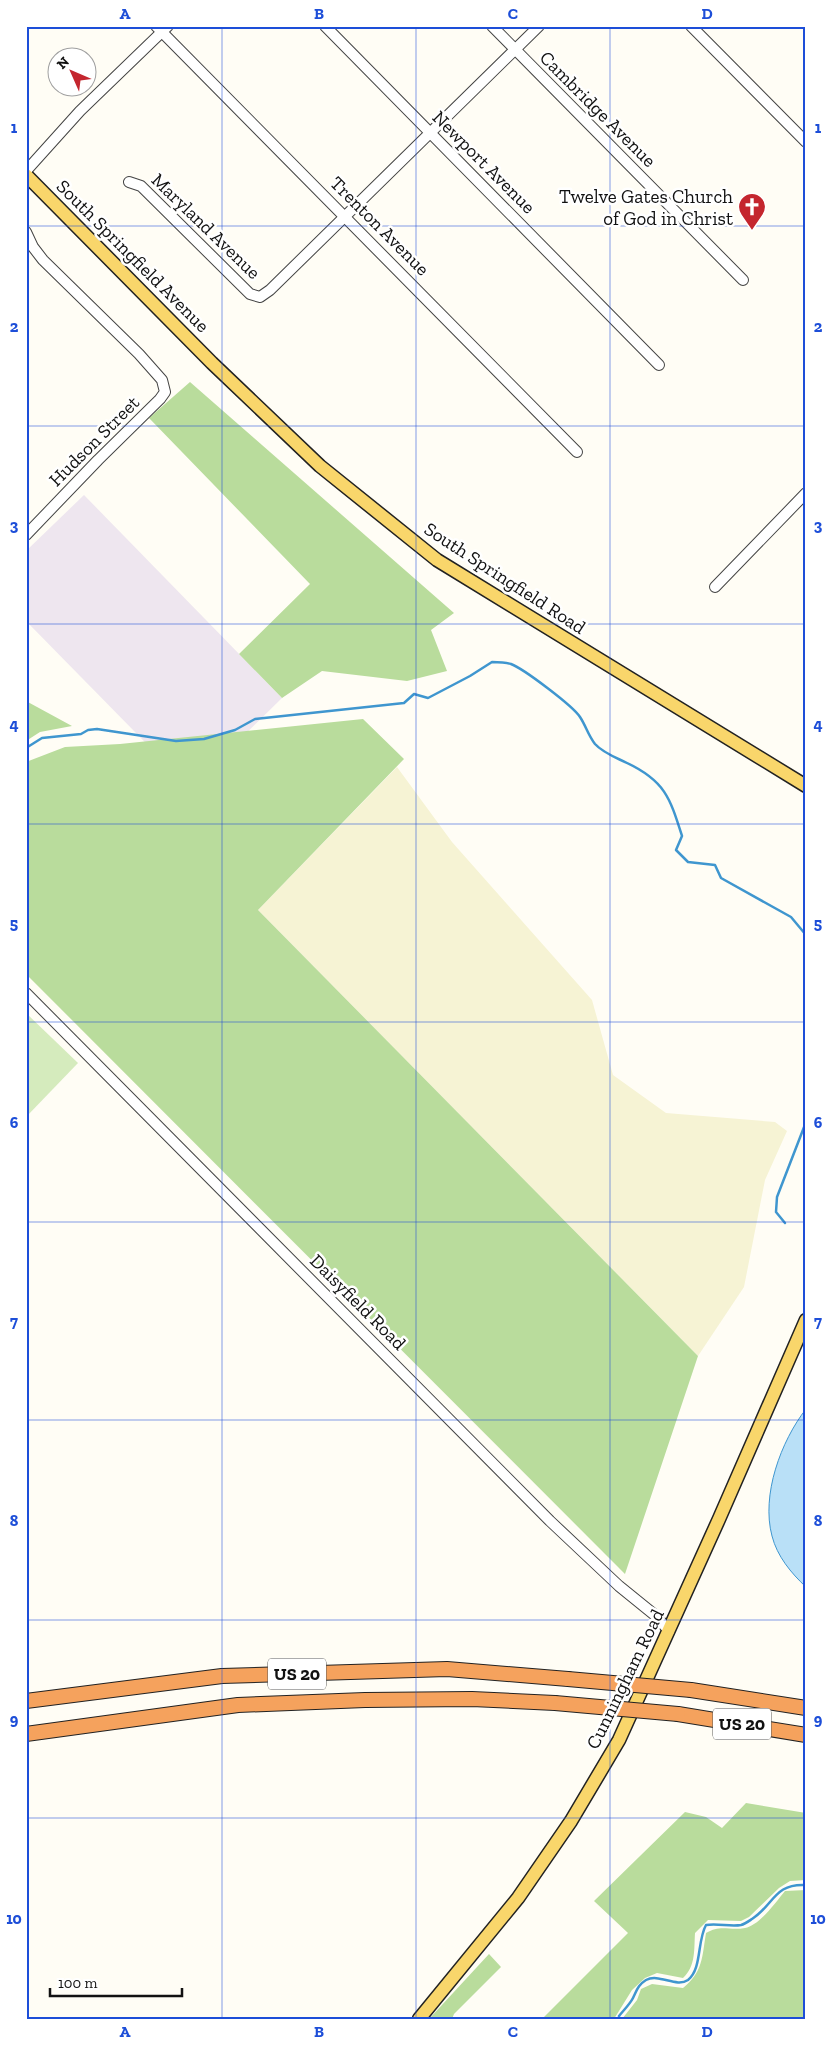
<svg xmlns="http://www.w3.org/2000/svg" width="832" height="2045" viewBox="0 0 832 2045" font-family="'Zilla Slab',serif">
  <rect width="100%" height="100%" fill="#fffdf5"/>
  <!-- industrial -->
  <polygon fill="#eee6ef" points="84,495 282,698 190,788 26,621 26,551"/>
  <!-- farmland -->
  <polygon fill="#f6f3d4" points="397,767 452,842 592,1000 613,1075 666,1113 775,1122 787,1131 765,1180 744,1287 698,1356 258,910"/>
  <!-- green -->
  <polygon fill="#d5ebbd" points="26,1013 78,1063 26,1117"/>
  <!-- forest -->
  <g fill="#b9dc9c">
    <polygon points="190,382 454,613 431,630 447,671 407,681 322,671 282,698 239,654 310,584 149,418"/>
    <polygon points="26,701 72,726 40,732 26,741"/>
    <polygon points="363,719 404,759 258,910 698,1356 625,1574 26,974 26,762 65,747 120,744"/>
    <path d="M746,1803l60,10v67l-16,1 -11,7 -30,29 -8,4 -33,-1 -13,13c-1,16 1,33 -12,45l-26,-5 -12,5 -13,12 -18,29h-72l86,-86 -34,-32 91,-89 21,5 16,11z"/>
    <path d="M806,1890v129h-184l15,-19 4,-11 11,-5 31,4c20,-16 19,-31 23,-55 15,-9 23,-2 39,-5 14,-2 31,-26 40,-37z"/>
    <polygon points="489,1954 501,1967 454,2014 452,2019 429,2019"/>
  </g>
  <!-- water -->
  <path fill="#b9e0f7" stroke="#3f96cf" d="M806,1409v178c-15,-14 -29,-31 -34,-51 -11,-41 9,-95 34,-127z"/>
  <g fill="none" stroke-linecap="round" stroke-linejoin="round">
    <!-- stream -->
    <g stroke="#3f96cf" stroke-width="2.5">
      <path d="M26,748l16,-10 39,-4 7,-4 9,-1 79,12 28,-2 31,-9 20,-11 149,-16 10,-9 14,4 42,-22 22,-14c6,0 13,0 19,2 13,5 62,42 69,53 6,9 8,18 15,27 8,9 22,14 32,19 38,18 43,35 55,73l-6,14 12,12 27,3 6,13 70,39 15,18"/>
      <polyline points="785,1223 776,1212 777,1197 806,1122"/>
      <path d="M619,2019v-3c4,-5 11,-12 14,-18 4,-8 5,-13 13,-18 13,-7 30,8 42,0 14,-11 9,-39 18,-55 12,-2 24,2 35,0 4,-1 8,-4 11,-6 22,-14 22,-36 54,-34"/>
    </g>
    <defs>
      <g id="minor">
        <polyline points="156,26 577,452"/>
        <polyline points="325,26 659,365"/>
        <polyline points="492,26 743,280"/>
        <polyline points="691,26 806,142"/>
        <polyline points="26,171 80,111 168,26"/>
        <polyline points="129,182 141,186 250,294 260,297 270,290 539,26"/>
        <polyline points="26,232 33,247 43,260 139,354 162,380 165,392 160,399 98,460 26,535"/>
        <polyline points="715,587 806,493"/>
        <polyline points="26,993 550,1521 619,1586 656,1616 669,1631"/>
      </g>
      <g id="major">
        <polyline points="26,175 212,363 320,466 437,560 806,786"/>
        <polyline points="419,2019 518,1898 571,1821 619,1740 719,1519 806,1320"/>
      </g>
      <g id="highway">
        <polyline points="691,1690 806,1708"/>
        <polyline points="26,1701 222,1676 447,1669 568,1679"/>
        <polyline points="678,1714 806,1735"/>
        <polyline points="26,1734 238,1705 365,1700 472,1699 555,1703"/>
      </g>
    </defs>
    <!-- minor casing -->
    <use href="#minor" stroke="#444" stroke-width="12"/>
    <!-- major casing -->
    <use href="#major" stroke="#222" stroke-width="15"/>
    <!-- highway casing -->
    <use href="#highway" stroke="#222" stroke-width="16"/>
    <!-- minor -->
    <use href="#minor" stroke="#fff" stroke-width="10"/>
    <!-- major -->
    <use href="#major" stroke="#f9d66b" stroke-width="12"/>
    <!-- highway -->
    <use href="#highway" stroke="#f5a25d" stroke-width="14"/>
    <defs>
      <g id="highway-bridge">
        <polyline points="568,1679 691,1690"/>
        <polyline points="555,1703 678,1714"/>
      </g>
    </defs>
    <!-- highway-bridge casing -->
    <use href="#highway-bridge" stroke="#222" stroke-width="16" stroke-linecap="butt"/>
    <!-- highway-bridge -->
    <use href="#highway-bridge" stroke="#f5a25d" stroke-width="14"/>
  </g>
  <!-- grid -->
  <path fill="none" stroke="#1d4ed8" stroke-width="1" stroke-opacity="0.55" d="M222,26v1993M416,26v1993M610,26v1993M26,226h780M26,426h780M26,624h780M26,824h780M26,1022h780M26,1222h780M26,1420h780M26,1620h780M26,1818h780"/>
  <!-- icons -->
  <defs>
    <symbol id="church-pin" viewBox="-11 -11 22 30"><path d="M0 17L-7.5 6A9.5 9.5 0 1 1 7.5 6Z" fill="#c4262e" stroke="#fff"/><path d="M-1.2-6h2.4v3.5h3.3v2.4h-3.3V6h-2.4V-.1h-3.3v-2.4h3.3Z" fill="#fff"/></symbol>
  </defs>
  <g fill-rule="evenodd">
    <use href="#church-pin" x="736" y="191" width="32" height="43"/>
  </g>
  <g text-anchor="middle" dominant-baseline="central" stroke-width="5" stroke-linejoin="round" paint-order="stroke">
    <!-- shield labels -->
    <g fill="#fff" stroke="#585858" stroke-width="1">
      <rect x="268" y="1658.5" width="58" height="31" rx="4"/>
      <rect x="713" y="1708.5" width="58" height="31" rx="4"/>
    </g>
    <g font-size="18" font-weight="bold" fill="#111">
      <text x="297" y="1674">US 20</text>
      <text x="742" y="1724">US 20</text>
    </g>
    <!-- street labels -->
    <g font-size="19" fill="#111" stroke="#fff">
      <text transform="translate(598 109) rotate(45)">Cambridge Avenue</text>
      <text transform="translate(484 162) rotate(45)">Newport Avenue</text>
      <text transform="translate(206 226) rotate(44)">Maryland Avenue</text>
      <text transform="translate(380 226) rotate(45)">Trenton Avenue</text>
      <text transform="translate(133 256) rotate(45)">South Springfield Avenue</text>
      <text transform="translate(94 441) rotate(-45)">Hudson Street</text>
      <text transform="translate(505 578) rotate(33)">South Springfield Road</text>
      <text transform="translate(358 1302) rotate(45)">Daisyfield Road</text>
      <text transform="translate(625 1679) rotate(-64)">Cunningham Road</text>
    </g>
    <!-- poi labels -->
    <g font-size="19" fill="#111" stroke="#fff" text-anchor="end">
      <text x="733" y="196">Twelve Gates Church<tspan x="733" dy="22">of God in Christ</tspan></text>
    </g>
  </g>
  <!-- border -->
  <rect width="832" height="2045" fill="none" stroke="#ffffff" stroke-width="55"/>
  <!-- north arrow -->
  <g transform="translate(72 72) rotate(315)"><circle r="24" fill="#ffffff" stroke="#a0a0a0"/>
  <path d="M0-4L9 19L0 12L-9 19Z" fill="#c4262e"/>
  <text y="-8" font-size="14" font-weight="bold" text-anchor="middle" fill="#111111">N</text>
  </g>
  <!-- scale -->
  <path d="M50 1988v8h132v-8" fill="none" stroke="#111111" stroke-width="2.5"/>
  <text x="58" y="1988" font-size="15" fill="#111111" stroke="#ffffff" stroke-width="4" paint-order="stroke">100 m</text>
  <rect x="28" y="28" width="776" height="1990" fill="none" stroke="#1d4ed8" stroke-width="2"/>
  <g font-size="16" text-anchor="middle" font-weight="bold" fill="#1d4ed8">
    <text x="125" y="19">A</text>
    <text x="319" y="19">B</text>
    <text x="513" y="19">C</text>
    <text x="707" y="19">D</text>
    <text x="14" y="133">1</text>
    <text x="818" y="133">1</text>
    <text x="14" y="332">2</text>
    <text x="818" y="332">2</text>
    <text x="14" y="531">3</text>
    <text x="818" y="531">3</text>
    <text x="14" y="730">4</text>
    <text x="818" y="730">4</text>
    <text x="14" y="929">5</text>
    <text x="818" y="929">5</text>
    <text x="14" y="1128">6</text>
    <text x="818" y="1128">6</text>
    <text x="14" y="1327">7</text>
    <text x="818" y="1327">7</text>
    <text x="14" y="1526">8</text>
    <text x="818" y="1526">8</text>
    <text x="14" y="1725">9</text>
    <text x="818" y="1725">9</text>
    <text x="14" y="1924">10</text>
    <text x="818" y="1924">10</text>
    <text x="125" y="2037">A</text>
    <text x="319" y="2037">B</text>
    <text x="513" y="2037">C</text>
    <text x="707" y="2037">D</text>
  </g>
</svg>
